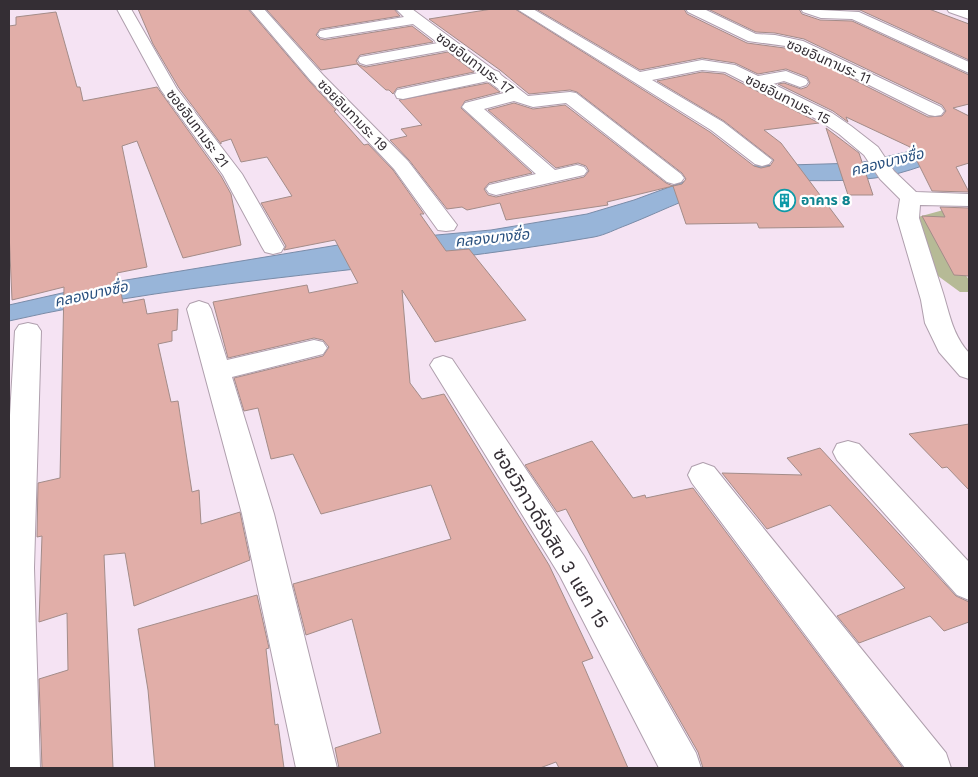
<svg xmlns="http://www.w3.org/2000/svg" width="978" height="777" viewBox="0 0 978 777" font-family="'Work Sans','Noto Sans Thai',sans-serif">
  <rect width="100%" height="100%" fill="#f5e3f3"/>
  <!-- green -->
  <polygon fill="#b6ba96" points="947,209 969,209 969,219 927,218 969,280 969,292 960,292 934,273 918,217"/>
  <!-- water -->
  <path fill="#98b5d9" stroke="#7a8ca8" d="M969,135v14c-30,10 -62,25 -94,29 -44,6 -89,-1 -133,6 -41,6 -77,26 -115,41 -11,4 -22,10 -33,12 -194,34 -393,40 -585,84v-16l93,-21 248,-41 141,-13 96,-16 47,-14 79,-29 40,-5 106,-3 52,-12z"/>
  <!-- building -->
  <g fill="#e1aea8" stroke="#a38c89">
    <polygon points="138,9 248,9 310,82 336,110 334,111 364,145 368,144 393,170 424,214 420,214 446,251 469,249 526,320 435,342 402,290 410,383 422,399 444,394 549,565 593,658 582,662 628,768 559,768 556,762 540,768 339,768 335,748 381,733 352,619 306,635 293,584 451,539 431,485 321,514 293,454 271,459 258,408 244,411 234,378 323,356 329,347 323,340 314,338 228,358 213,302 307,285 309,293 358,283 335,240 284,250 286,246 261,203 292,196 267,157 241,162 231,139 221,142 221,144 179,88 153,44"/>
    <polygon points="266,9 394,9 400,16 320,29 316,35 320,39 325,40 412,26 433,42 360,55 356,61 359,65 366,67 448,52 474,72 397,88 393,94 389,90 386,90 357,64 321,70"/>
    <polygon points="492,9 515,9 710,132 754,166 761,168 770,166 774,160 724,121 657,81 702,72 724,74 819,123 764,130 781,143 844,227 759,228 757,223 686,224 673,186 682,184 686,179 682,173 577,92 570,90 529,94 500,70 429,19"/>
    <polygon points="536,9 684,9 687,14 747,43 792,49 928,117 942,116 946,111 942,105 804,39 775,33 756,32 708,9 799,9 802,14 820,20 852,21 969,75 969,104 953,108 969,116 969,163 956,167 969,192 932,191 910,147 846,117 848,122 833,111 778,84 784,83 801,89 807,87 810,83 807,77 786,69 758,74 735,63 702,58 640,70"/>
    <polygon points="832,9 929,9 969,24 969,60 860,10"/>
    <polygon points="56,12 77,87 80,87 83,101 157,87 221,176 231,194 241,245 183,258 137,141 122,146 147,267 117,273 123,303 144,299 147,314 178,309 177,330 172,331 172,341 158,344 171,402 178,401 192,492 199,490 201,524 240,512 250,560 134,606 125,553 104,555 113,768 42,768 39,679 68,670 67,613 39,622 42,536 37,537 38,483 60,478 64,287 12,300 9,231 9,26 16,25 16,17"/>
    <polygon points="488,83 500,92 465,101 461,108 532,173 489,183 484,189 488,195 496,197 584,177 589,171 586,166 578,163 556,168 488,110 514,103 533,109 565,105 666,183 673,186 607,202 608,205 506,220 500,203 467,210 462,207 447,209 409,160 390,140 407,136 401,129 422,125 399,100"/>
    <polygon points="826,128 859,153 873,195 848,195"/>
    <polygon points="940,207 969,208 969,276 954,275 922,216 945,217"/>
    <polygon points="969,424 969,490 947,467 942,468 909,434"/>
    <polygon points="592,441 633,498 645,495 646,498 693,488 903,768 703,768 698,752 643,656 566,509 557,512 525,465"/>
    <polygon points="820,448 956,596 969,602 969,622 944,631 930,616 859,643 837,616 905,588 830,505 767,529 722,473 802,475 787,458"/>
    <polygon points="257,595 269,648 266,649 275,725 278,724 284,768 155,768 148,690 138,629"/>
  </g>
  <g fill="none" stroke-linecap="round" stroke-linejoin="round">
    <defs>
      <g id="minor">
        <polygon points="117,9 131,9 177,89 242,174 284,247 281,252 273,254 265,252 262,247 223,175 161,90"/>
        <polygon points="250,9 264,9 323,75 408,161 457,225 454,230 446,231 438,230 394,169 311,81"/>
        <polygon points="396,9 412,9 494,70 499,72 501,75 528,96 570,92 576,93 681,174 684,178 681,182 674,184 667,182 566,103 533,107 514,101 484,109 555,170 577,165 584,167 587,171 584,175 496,195 489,193 486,189 489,185 536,174 462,107 465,103 504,93 488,81 403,99 397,98 395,94 397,90 478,73 448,50 366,65 360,63 358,60 360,57 438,43 413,24 325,38 320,37 318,34 320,31 325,30 404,17"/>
        <path d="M517,9h16l107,63 62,-12 33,5 23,11 28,-5 20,8 2,3 -2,3 -6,2 -16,-6 -11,3 59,29 19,13 27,21 16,24 22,21 53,2v12l-49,-1 -1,13c8,25 16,50 24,75 7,23 10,42 26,60v26l-9,-3 -21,-24 -14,-29 -4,-23 -24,-82 3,-19 -20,-20 -16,-24 -25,-21 -19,-13 -95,-49 -23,-2 -50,10 71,42 49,38 -3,4 -7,2 -7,-2 -44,-34z"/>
        <polygon points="686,9 704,9 756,34 775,35 803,41 941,107 944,111 941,115 935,116 929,115 793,47 748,41 688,12"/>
        <polygon points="801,9 859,12 969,62 969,73 852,19 821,18 803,12"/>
        <polygon points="947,9 969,10 969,19 949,12"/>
        <polygon points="199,301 208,304 211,309 227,360 314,340 323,342 327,348 323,354 232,377 274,514 337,768 296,768 242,514 187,309 190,304"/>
        <polygon points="28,323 37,325 41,331 34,568 40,768 9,768 9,432 15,331 19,325"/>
        <polygon points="443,356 452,359 584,556 696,753 701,768 659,768 560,576 430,365 434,359"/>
        <polygon points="848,441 859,444 969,562 969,600 957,595 837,460 833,452 837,444"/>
        <polygon points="703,463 714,467 743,503 946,753 951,768 905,768 692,483 688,475 692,467"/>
      </g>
    </defs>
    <!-- minor casing -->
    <use href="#minor" stroke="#af9fad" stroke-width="2"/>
    <!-- minor -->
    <use href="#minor" fill="#fff" fill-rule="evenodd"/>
  </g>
  <!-- icons -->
  <defs>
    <symbol id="building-ring" viewBox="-11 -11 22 22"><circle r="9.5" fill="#fff" stroke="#0f9aa8" stroke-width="1.5"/><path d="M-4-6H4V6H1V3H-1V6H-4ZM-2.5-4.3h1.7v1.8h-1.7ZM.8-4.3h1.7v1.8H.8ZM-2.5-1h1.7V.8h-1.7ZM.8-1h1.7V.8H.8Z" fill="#0f9aa8"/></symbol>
  </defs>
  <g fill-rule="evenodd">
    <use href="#building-ring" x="772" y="188" width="25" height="25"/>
  </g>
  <g text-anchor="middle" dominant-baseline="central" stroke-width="4.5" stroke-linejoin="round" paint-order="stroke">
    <!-- far-street labels -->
    <g font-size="14" fill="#342e34" stroke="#fff">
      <text transform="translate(829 61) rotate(24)">ซอยอินทามระ 11</text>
      <text transform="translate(475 63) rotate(37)">ซอยอินทามระ 17</text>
      <text transform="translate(788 99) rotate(27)">ซอยอินทามระ 15</text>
      <text transform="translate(353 115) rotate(46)">ซอยอินทามระ 19</text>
      <text transform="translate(198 128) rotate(53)">ซอยอินทามระ 21</text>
    </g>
    <!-- far-culture labels -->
    <g font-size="14" font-weight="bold" fill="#0d838f" stroke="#fff" text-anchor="start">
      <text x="801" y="200">อาคาร 8</text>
    </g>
    <!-- far-water labels -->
    <g font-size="15" font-style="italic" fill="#274f7e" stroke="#fff">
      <text transform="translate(887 162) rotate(-14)">คลองบางซื่อ</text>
      <text transform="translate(492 238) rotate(-6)">คลองบางซื่อ</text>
      <text transform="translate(91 294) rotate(-12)">คลองบางซื่อ</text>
    </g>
    <!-- near-street labels -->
    <g font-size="19" fill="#342e34" stroke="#fff">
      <text transform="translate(551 538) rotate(59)">ซอยวิภาวดีรังสิต 3 แยก 15</text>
    </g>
  </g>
  <!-- border -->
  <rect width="978" height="777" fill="none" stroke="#342e34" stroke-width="20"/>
</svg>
